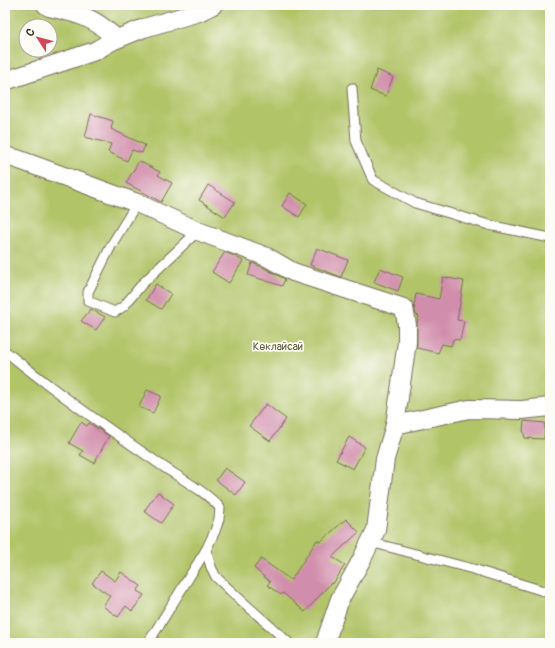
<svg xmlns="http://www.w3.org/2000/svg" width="555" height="648" viewBox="0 0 555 648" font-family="Pangolin,sans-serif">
  <rect width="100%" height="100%" fill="#fdfcf7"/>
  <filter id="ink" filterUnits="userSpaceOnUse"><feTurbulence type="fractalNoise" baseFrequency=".025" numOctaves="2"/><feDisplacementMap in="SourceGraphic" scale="8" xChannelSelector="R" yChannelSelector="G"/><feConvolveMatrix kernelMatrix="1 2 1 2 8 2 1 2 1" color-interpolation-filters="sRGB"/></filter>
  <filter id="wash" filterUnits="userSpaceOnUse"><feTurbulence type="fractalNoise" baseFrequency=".012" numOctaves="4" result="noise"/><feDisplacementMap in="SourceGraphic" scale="16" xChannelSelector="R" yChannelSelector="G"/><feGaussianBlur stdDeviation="0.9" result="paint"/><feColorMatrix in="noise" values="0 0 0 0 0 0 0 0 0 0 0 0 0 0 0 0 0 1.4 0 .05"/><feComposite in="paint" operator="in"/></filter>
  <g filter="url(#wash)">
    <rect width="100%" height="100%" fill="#efe3c5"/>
    <!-- green -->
    <path fill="#b1c468" stroke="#767743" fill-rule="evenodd" d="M5,5h545v638h-545zM26,26h24v24h-24z"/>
    <g id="blocks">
      <!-- building -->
      <g fill="#d18eac">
        <polygon points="377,70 393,77 386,96 370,90"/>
        <polygon points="91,114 113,121 111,129 145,145 142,153 132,150 127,161 108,152 111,144 85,137"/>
        <polygon points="139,161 160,172 158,175 172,183 161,202 126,183"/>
        <polygon points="208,185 235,202 225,217 199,200"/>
        <polygon points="290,193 307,204 299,217 282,206"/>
        <polygon points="317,248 348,260 341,277 310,265"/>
        <polygon points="225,252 236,257 243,261 229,283 212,272"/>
        <polygon points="252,263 262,267 285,279 282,286 248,275"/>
        <polygon points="380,268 403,277 398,291 374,282"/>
        <polygon points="443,277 464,281 457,320 464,321 460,340 453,339 451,346 442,344 438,353 417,348 417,323 419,316 416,315 414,305 416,294 439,299"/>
        <polygon points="156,284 171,294 161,309 146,300"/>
        <polygon points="91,309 105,317 96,330 81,321"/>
        <polygon points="147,390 161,396 153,413 139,407"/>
        <polygon points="266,404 286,419 270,441 249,426"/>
        <polygon points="524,421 545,423 544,439 525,438 523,430"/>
        <polygon points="81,422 87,426 89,423 109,436 94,463 80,455 83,451 69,443"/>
        <polygon points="349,437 365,447 353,469 336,460"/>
        <polygon points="225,468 245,482 236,495 216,480"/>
        <polygon points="158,492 174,504 161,523 144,511"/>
        <polygon points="346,519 359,532 332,557 345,565 333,584 331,583 305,612 283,593 281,595 267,585 270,582 254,568 261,559 291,580 317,540 320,542"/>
        <polygon points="101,571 115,581 121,572 141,586 137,591 144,595 132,611 126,606 118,617 103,606 110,596 92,583"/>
      </g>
    </g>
  </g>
  <g filter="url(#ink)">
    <use href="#blocks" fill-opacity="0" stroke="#7a6b58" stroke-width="1"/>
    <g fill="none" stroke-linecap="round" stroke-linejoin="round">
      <defs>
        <g id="service">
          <polyline points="352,88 356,141 373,180 415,203 489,225 550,238"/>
          <polyline points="137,203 112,244 88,292 88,301 115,312 124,306 143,283 198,231"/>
          <path d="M5,351c49,40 101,76 153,112 18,13 48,28 62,45l-1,11 -4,12 -9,19 5,17 5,10 17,16 56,50"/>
          <polyline points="370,542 473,569 550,593"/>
          <polyline points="148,643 206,550"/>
        </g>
        <g id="minor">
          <polyline points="112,41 144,28 199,12 213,5"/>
          <path d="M5,81l90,-30 17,-10v-6c-20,-19 -37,-22 -63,-28l-3,-2"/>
          <polyline points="5,156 17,159 137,203 198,231 267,257 293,272 404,308 407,325 407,342 395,425 385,459 376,530 362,559 340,599 325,643"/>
          <polyline points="395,425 469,409 522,410 550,407"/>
        </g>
      </defs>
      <!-- service casing -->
      <use href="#service" stroke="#7a6b58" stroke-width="11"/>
      <!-- minor casing -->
      <use href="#minor" stroke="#7a6b58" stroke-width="20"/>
      <!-- service -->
      <use href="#service" stroke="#fff" stroke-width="9"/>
      <!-- minor -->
      <use href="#minor" stroke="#fff" stroke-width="18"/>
    </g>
  </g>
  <g text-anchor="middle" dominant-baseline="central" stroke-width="3.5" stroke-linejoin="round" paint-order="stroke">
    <!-- park labels -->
    <g font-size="11" fill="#5e5834" stroke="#fdfcf7">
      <text x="278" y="346">Көклайсай</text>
    </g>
  </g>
  <!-- margin -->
  <rect width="555" height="648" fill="none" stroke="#fdfcf7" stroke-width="20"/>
  <!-- north arrow -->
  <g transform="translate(38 38) rotate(306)"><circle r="19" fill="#fdfcf7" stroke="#afa8a0"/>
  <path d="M0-3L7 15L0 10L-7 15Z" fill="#d1495b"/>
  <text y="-6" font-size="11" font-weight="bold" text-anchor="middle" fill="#3b2a1e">С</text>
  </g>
</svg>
